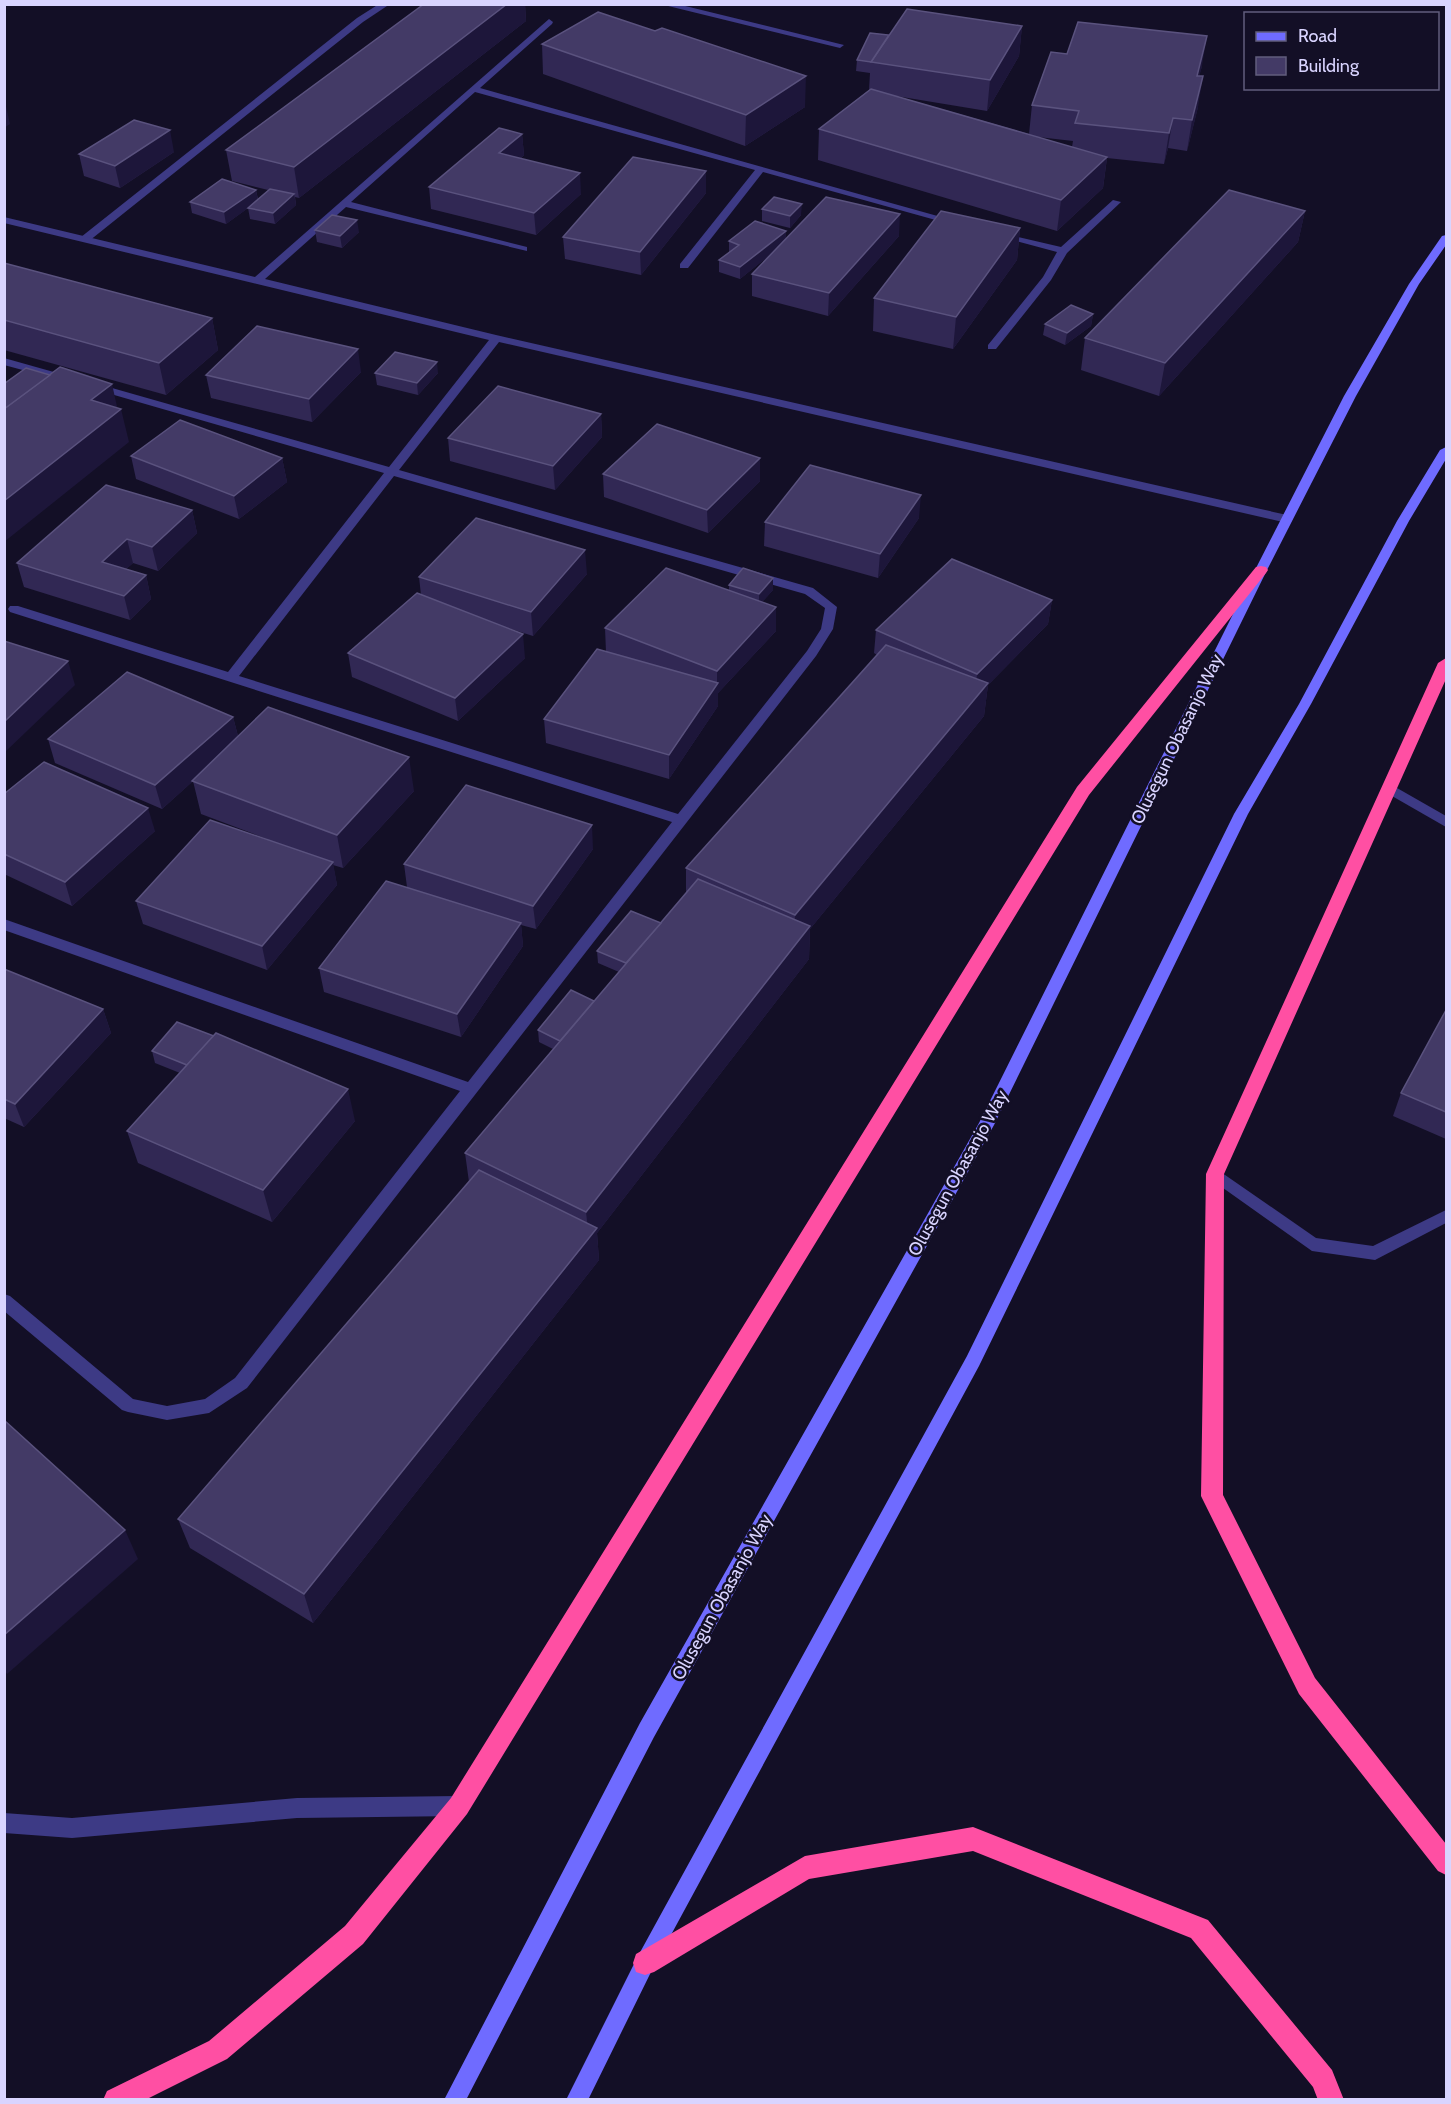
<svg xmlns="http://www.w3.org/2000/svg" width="1451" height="2104" viewBox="0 0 1451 2104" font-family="Cabin,sans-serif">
  <rect width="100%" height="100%" fill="#130f26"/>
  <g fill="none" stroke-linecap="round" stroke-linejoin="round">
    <!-- lane -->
    <g fill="#3d3a85" fill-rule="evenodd">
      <polygon points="379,4 390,4 363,22 89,241 81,241 81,237 357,18"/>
      <polygon points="660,4 677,4 844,45 840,48"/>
      <polygon points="1390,784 1446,816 1446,827 1385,792 1383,789"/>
      <polygon points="1215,1168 1316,1238 1373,1246 1446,1210 1446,1223 1375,1260 1312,1251 1209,1178 1207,1174 1209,1170"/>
    </g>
    <!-- street -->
    <g fill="#3d3a85" fill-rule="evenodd">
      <path d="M549,19l4,3 -1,2 -72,64 479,134 -9,2 -187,-52 -75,96h-8v-4l75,-94 -280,-78 -124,110 176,45v4l-181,-44 -81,72 231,56 791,180 6,4 -6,4 -788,-181 -100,128 414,118 24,19 -4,22 -17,27 -569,732 -38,25 -42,7 -39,-8 -6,-2 -118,-99v-17l6,2 123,103 34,7 38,-7 30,-21 225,-287 -456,-161v-11l464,163 204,-260 -662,-210 -2,-3 2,-3h8l210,66 156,-199 -294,-85v-4h8l291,83 100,-127 -485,-117v-6l251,60zM394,476l411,118 20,14 -4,21 -14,22 -129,163 -439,-138z"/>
      <polygon points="1113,200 1121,202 1067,253 1051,280 996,349 988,349 988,345 1043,277 1057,252 997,236 997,232 1061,247"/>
      <polygon points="4,358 75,378 76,380 71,383 4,365"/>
      <polygon points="459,1796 466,1799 469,1806 466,1813 459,1816 297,1818 72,1838 4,1833 4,1813 72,1818 297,1798"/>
    </g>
    <!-- secondary -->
    <g fill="#6f6bff" fill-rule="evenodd">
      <polygon points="1446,235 1446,245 1419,284 1356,396 1267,570 994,1125 654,1737 466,2100 444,2100 640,1723 979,1123 1255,570 1344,396 1409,284 1442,236"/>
      <polygon points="1446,447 1446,459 1409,521 1311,704 1248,814 979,1366 652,1970 588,2100 566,2100 638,1956 967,1356 1234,814 1299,704 1397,521 1440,450"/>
    </g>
    <!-- highway -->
    <g fill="#ff4fa3" fill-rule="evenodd">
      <polygon points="1261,566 1266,567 1268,570 1266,573 1089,795 467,1814 363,1944 227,2059 145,2100 103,2100 107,2091 209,2041 345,1926 451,1798 1077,787 1256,567"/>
      <polygon points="1446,658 1446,679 1224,1174 1223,1495 1315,1678 1446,1844 1446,1875 1438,1871 1299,1694 1201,1496 1206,1174 1438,663"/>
      <polygon points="973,1827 1208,1920 1332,2070 1344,2100 1318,2100 1313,2087 1191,1938 973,1851 809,1879 654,1972 645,1975 636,1972 633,1963 636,1954 805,1856"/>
    </g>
  </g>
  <!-- wall -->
  <g fill="#312854" fill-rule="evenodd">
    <polygon points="424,4 525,4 526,21 299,198 295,197 296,205 275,224 250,219 248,208 226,224 192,213 190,202 256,190 258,199 268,190 232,181 226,150"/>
    <path d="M1022,26l-3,30 -32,55 -91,-15 133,38 3,-29 170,-39 -3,10 -1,31 -11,44 -19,-3 -4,16 -57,-6 -4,30 -46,43 -239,-71 1,-31 50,-39 1,-17 -14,-2 1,-11 32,-25zM1038,137l35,4 -1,6z"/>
    <polygon points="655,31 805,107 745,146 543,74 542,44"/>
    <polygon points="522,134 524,155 521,158 581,194 536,235 431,209 429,187"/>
    <polygon points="174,152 120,188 84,176 79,154"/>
    <polygon points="706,171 706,193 641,275 565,259 563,237"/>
    <polygon points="762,209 801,215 790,228 762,221"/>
    <polygon points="1305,211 1298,242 1159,396 1081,370 1085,338"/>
    <polygon points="1020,228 1017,260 953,349 873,331 874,298"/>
    <polygon points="315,230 359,232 342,248 317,242"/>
    <polygon points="786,231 786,239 899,236 828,316 752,296 752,274 772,253 740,279 719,272 719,260 729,253 729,241"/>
    <polygon points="4,263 212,318 218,350 166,395 4,350"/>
    <polygon points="1093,314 1091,326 1065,345 1043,335 1045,324"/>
    <polygon points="361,372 312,422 211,398 206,375"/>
    <polygon points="375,373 438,373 418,395 377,385"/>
    <polygon points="601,414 602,437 555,490 450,461 448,438"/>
    <polygon points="131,456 282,458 287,482 239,519 136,479"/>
    <polygon points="603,474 760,481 708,533 604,497"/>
    <polygon points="192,510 197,533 158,571 133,563 126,569 146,575 151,599 130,620 24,587 17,563"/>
    <polygon points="919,518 878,578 764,546 765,522"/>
    <polygon points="587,574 533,636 495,624 525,658 458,721 352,677 348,653 421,595 419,577"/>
    <polygon points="773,578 773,590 762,602 776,607 776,631 718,693 718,706 669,779 546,743 544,719 606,652 605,628 729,590 729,585"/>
    <polygon points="1052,600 1048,624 988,685 984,716 810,929 809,959 597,1233 599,1260 313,1623 190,1548 178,1519 469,1182 465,1153 553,1049 539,1042 538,1030 594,1001 619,972 598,963 597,951 661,923 686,893 686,868 877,655 874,653 876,630"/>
    <polygon points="233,717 238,736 414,791 343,868 333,865 337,885 267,970 143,924 136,901 267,839 201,814 193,781 162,809 55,763 48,739"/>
    <polygon points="4,794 155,831 72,906 4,874"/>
    <polygon points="593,849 536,929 521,925 523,946 461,1037 324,992 319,968 407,887 404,864"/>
    <polygon points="4,969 103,1009 111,1033 24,1127 4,1118"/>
    <polygon points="1446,1010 1446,1139 1393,1116 1401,1093"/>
    <polygon points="152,1051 355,1121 272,1222 138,1163 127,1131 180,1073 155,1063"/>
  </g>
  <!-- shaded-wall -->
  <g fill="#1d163a">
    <polygon points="507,4 525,4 526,21 299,198 294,167"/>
    <polygon points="1022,26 1019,56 987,111 990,80"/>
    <polygon points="1207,36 1202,66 1192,106 1197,76"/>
    <polygon points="806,76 805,107 745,146 746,115"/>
    <polygon points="1203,76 1198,107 1187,151 1192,120"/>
    <polygon points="5,102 10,124 4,128"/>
    <polygon points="1173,118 1168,148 1164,164 1169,133"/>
    <polygon points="170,130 174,152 120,188 115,166"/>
    <polygon points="522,134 524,155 501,175 499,153"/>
    <polygon points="1107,157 1103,188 1057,231 1061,200"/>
    <polygon points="706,171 706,193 641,275 640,252"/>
    <polygon points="580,173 581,194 536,235 534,213"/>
    <polygon points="256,190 258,201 226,224 224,212"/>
    <polygon points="294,194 296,205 275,224 273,213"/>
    <polygon points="802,204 801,215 790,228 790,216"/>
    <polygon points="1305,211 1298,242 1159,396 1165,363"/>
    <polygon points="900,214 899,236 828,316 829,293"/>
    <polygon points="357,220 359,232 342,248 340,236"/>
    <polygon points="1020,228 1017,260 953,349 956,317"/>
    <polygon points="786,231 786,242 740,279 740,267"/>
    <polygon points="1093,314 1091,326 1065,345 1067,333"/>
    <polygon points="212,318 218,350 166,395 159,363"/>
    <polygon points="358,349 361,372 312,422 309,399"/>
    <polygon points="437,362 438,373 418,395 417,383"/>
    <polygon points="112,384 118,411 121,409 129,442 4,542 4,501 91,400"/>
    <polygon points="601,414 602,437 555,490 553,466"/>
    <polygon points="282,458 287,482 239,519 234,496"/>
    <polygon points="760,458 760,481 708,533 707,510"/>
    <polygon points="921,495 919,518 878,578 880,554"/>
    <polygon points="192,510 197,533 158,571 152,547"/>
    <polygon points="127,539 133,563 108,585 102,562"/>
    <polygon points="585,550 587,574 533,636 531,612"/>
    <polygon points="146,575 151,599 130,620 124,596"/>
    <polygon points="773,578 773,590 759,606 759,594"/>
    <polygon points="1052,600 1048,624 988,685 984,716 810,929 809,959 597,1233 599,1260 313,1623 304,1594 589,1239 586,1212 794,947 795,915 975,698 977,674"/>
    <polygon points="776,607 776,631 718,693 718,706 669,779 669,755 717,684 717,671"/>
    <polygon points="523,634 525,658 458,721 455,698"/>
    <polygon points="68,661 75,685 4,753 4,722"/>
    <polygon points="233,717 239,740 162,809 155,785"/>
    <polygon points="409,757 414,791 343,868 337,835"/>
    <polygon points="148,808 155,831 72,906 65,882"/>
    <polygon points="592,825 593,849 536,929 533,906"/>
    <polygon points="333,862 337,885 267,970 262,946"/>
    <polygon points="521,923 523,946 461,1037 457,1014"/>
    <polygon points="103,1009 111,1033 24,1127 15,1104"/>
    <polygon points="348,1089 355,1121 272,1222 263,1190"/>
    <polygon points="125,1530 138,1559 7,1674 4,1670 4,1635"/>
  </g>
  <!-- building -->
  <g fill="#433a66" stroke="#5a527e" stroke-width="1.5">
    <polygon points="424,4 507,4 294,167 226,150"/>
    <polygon points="907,9 1022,26 990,80 871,62"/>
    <polygon points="598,12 655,31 662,28 806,76 746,115 542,44"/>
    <polygon points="1078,22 1207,36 1197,76 1203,76 1192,120 1173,118 1169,133 1075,123 1079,111 1032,105 1051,52 1067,54"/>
    <polygon points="870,33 889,35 871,62 857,60"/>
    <polygon points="871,89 1107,157 1061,200 819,129"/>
    <polygon points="134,120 170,130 115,166 79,154"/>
    <polygon points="499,128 522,134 499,153 580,173 534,213 429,187"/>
    <polygon points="633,157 706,171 640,252 563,237"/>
    <polygon points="222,179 256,190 224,212 190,202"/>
    <polygon points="270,189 294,194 273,213 248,208"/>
    <polygon points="1229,190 1305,211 1165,363 1085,338"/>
    <polygon points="774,197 802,204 790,216 762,209"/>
    <polygon points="826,197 900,214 829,293 752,274"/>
    <polygon points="941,211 1020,228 956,317 874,298"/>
    <polygon points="332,215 357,220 340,236 315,230"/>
    <polygon points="755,221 786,231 740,267 719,260 739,245 729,241"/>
    <polygon points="4,263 212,318 159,363 4,320"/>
    <polygon points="1071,305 1093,314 1067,333 1045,324"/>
    <polygon points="257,326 358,349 309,399 206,375"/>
    <polygon points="395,352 437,362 417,383 375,373"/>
    <polygon points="60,367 112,384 91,400 121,409 4,501 4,409"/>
    <polygon points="26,368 50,375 4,409 4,384"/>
    <polygon points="498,386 601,414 553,466 448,438"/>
    <polygon points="180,420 282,458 234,496 131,456"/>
    <polygon points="657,424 760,458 707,510 603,474"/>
    <polygon points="810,465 921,495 880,554 765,522"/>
    <polygon points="106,485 192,510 152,547 127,539 102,562 146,575 124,596 17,563"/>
    <polygon points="476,518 585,550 531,612 419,577"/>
    <polygon points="952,559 1052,600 977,674 876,630"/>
    <polygon points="666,568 776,607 717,671 605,628"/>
    <polygon points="743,568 773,578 759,594 729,585"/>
    <polygon points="417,593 523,634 455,698 348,653"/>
    <polygon points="4,641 68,661 4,722"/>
    <polygon points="886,645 988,683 795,915 686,868"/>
    <polygon points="597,649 718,683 669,755 544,719"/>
    <polygon points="127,672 233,717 155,785 48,739"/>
    <polygon points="268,707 409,757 337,835 192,781"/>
    <polygon points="44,762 148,808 65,882 4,854 4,794"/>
    <polygon points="466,785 592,825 533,906 404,864"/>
    <polygon points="210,820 333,862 262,946 136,901"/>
    <polygon points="698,879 810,926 586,1212 465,1153"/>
    <polygon points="386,881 521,923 457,1014 319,968"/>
    <polygon points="631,911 661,923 626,963 597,951"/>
    <polygon points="4,969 103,1009 15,1104 4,1099"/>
    <polygon points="571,990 594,1001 560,1041 538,1030"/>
    <polygon points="1446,1010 1446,1112 1401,1093"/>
    <polygon points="177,1022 214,1036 187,1065 152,1051"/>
    <polygon points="216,1033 348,1089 263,1190 127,1131"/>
    <polygon points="479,1170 597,1228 304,1594 178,1519"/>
    <polygon points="4,1420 125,1530 4,1635"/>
  </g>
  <g text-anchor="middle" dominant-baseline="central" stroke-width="5" stroke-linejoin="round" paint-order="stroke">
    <!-- street labels -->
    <g font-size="18" fill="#d9d4ff" stroke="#130f26">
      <text transform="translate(1177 739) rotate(-64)">Olusegun Obasanjo Way</text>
      <text transform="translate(958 1173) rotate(-61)">Olusegun Obasanjo Way</text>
      <text transform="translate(722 1597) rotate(-61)">Olusegun Obasanjo Way</text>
    </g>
  </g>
  <!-- border -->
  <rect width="1451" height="2104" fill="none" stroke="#d9d4ff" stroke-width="12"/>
  <!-- legend -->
  <rect x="1244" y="12" width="195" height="78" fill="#130f26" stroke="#625e7d" stroke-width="1.5"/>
  <rect x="1256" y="32" width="30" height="9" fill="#6f6bff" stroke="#625e7d" stroke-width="1.5"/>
  <text x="1298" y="42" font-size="18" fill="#d9d4ff">Road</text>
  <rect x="1256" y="57" width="30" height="18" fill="#433a66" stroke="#625e7d" stroke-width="1.5"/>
  <text x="1298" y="72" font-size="18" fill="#d9d4ff">Building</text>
</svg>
